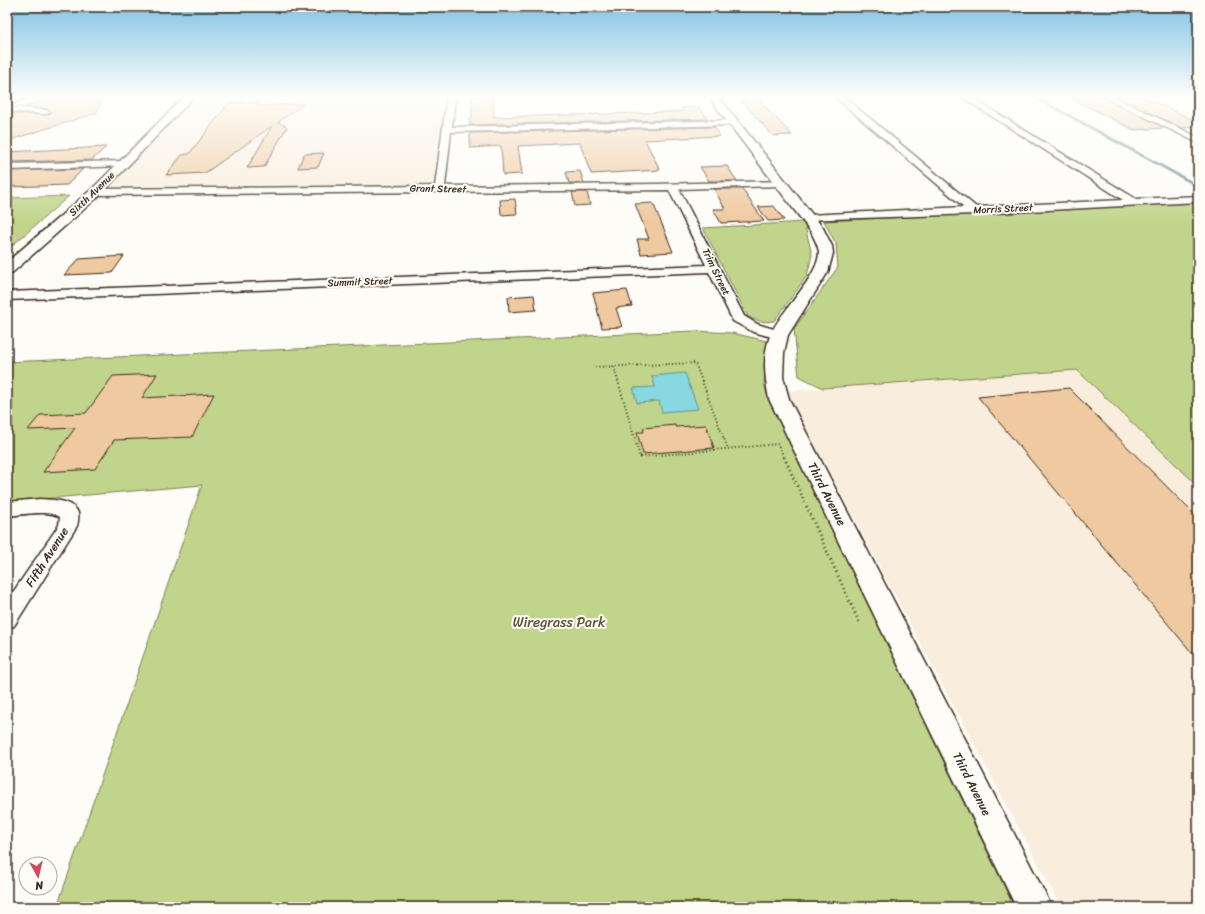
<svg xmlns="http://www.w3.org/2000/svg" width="1205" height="914" viewBox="0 0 1205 914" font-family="Sriracha,sans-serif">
  <rect width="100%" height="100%" fill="#fdfcf7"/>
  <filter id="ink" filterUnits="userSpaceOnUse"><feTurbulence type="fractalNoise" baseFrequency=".025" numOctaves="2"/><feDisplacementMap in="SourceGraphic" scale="8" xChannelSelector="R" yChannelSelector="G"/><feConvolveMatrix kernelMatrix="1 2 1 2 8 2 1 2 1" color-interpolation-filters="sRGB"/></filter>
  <g filter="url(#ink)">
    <!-- built -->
    <g fill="#f9eddd">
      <polygon points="197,96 445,96 434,183 425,185 115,189 110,187"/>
      <polygon points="1077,370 1198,486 1198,907 1061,907 786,391"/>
    </g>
    <!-- green -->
    <g fill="#c0d58b" stroke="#7e8054">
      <polygon points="69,196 7,250 7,198"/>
      <polygon points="1198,203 1198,486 1077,370 823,388 799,376 794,329 838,267 836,244 824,221"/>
      <path d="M804,222l8,33 -5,21 -33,45c-10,2 -16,0 -26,-4l-45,-89z"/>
      <polygon points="695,331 732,333 767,341 764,384 768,398 1014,907 57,907 202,485 7,502 7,362"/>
    </g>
    <!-- water -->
    <polygon fill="#87d8e0" stroke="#699292" points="685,373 698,409 662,412 659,401 637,403 633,388 655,387 652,376"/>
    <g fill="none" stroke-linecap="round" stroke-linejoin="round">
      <!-- stream -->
      <polyline stroke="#699292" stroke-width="3" points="1033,96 1198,186"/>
    </g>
    <!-- building -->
    <g fill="#efc99f" stroke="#3b2a1e">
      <polygon points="55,96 77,99 92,96 100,99 100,105 96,113 7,141 7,113 47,115 51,113 47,109 25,107"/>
      <polygon points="472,96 493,96 494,117 645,113 684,111 681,108 699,107 708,119 470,125 470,118 472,118"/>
      <polygon points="748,96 755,96 792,135 773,136 742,101"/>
      <polygon points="1067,96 1101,96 1165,128 1134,130"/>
      <polygon points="1115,96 1141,96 1198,122 1198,127 1182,128"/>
      <polygon points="259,102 256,106 304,104 278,122 287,127 264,167 247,168 272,126 205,173 166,175 182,155 189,154 229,103"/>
      <polygon points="714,127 720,136 645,140 660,170 591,174 580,143 518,146 522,174 503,175 501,146 470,148 470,133"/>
      <polygon points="106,147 92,160 7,162 7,152"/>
      <polygon points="324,153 318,167 298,168 304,154"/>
      <polygon points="727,166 737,181 709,181 700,167"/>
      <polygon points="83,169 67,185 7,187 7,171"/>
      <polygon points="580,171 584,183 569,183 566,172"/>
      <polygon points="714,189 742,189 764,221 721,223 713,209 725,209"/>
      <polygon points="572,192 587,192 590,205 575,206"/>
      <polygon points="515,199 517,214 501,215 500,200"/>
      <polygon points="653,203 664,229 673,252 641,254 637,239 649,239 635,204"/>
      <polygon points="774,206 784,220 768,221 758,207"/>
      <polygon points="124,256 112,273 64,275 79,259"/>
      <polygon points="627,290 632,306 616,308 622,327 602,328 593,293"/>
      <polygon points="534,295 536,310 509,312 508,297"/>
      <polygon points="157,374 142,398 214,394 192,437 114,440 95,469 43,472 75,428 28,430 40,415 86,413 113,376"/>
      <polygon points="1069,388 1198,518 1198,660 978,397"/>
      <polygon points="675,425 676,427 706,425 714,448 643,454 637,432 644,432 643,428"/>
    </g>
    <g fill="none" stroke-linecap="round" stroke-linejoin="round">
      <defs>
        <g id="minor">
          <polygon points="19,96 29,96 7,106 7,101"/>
          <polygon points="447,96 455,96 452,127 736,120 737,122 736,124 733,125 451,132 445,186 656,184 784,181 785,183 784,185 780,186 679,189 744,316 757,324 784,332 786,335 784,338 779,339 753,332 733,321 709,272 7,300 7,292 706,265 669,190 96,195 91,192 96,189 435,186"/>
          <polygon points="834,96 843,96 976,207 1123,200 960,96 969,96 1136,199 1198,196 1198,202 975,214 804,220 803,218 804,216 808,215 964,207"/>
          <polygon points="1102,96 1112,96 1198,137 1198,143"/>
          <polygon points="7,107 46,110 50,112 46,114 7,111"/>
          <polygon points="123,161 128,164 126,166 7,170 7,164"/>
          <path d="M40,499c11,1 33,0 38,14 1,4 0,9 -1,13l-63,100 -7,2v-27l52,-76 1,-8c-11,-8 -40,-2 -53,-1v-14z"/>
        </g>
        <g id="tertiary">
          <polygon points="185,96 195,96 100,195 12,273 7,275 7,262 92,189"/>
          <path d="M708,96h10l105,132 9,18 1,7 -5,19 -40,63 -4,18 -1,24 6,22 263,508h-36l-247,-508c-4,-21 -7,-43 1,-63 9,-24 49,-59 49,-84 -1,-7 -5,-14 -8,-20z"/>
        </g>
      </defs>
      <!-- minor casing -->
      <use href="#minor" stroke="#3b2a1e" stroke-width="3"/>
      <!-- tertiary casing -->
      <use href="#tertiary" stroke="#3b2a1e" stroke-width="3"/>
      <!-- path-far1 -->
      <g stroke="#3b2a1e" stroke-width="2" stroke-dasharray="1 2.5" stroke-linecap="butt">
        <polyline points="595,367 695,363 728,449"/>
        <polyline points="614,367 640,457 778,444 784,458"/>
      </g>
      <!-- path -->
      <g stroke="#3b2a1e" stroke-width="3" stroke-dasharray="1 3.5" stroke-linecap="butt">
        <polyline points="640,457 644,457"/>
        <polyline points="784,457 859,622"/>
      </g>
      <!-- minor -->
      <use href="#minor" fill="#fdfcf7" fill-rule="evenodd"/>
      <!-- tertiary -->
      <use href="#tertiary" fill="#fdfcf7" fill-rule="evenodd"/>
    </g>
  </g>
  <!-- sky -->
  <linearGradient id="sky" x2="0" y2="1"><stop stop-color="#81c2e5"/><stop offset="0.43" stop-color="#fefefb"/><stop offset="1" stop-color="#fefefb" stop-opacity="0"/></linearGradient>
  <rect width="1205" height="224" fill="url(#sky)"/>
  <g text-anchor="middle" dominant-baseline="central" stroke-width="4" stroke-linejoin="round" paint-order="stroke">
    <!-- far-street labels -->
    <g font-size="10" fill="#3b2a1e" stroke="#fdfcf7">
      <text transform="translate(438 189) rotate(1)">Grant Street</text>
      <text transform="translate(92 194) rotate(-44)">Sixth Avenue</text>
      <text transform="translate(1003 209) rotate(-3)">Morris Street</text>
      <text transform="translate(716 272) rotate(64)">Trim Street</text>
      <text transform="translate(360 282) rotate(-2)">Summit Street</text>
    </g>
    <!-- street labels -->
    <g font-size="12" fill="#3b2a1e" stroke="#fdfcf7">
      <text transform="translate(827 494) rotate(63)">Third Avenue</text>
      <text transform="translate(47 557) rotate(-57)">Fifth Avenue</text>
      <text transform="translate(972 784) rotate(63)">Third Avenue</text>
    </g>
    <!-- near-park labels -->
    <g font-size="14" fill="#5c5539" stroke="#fdfcf7">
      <text x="559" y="622">Wiregrass Park</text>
    </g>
  </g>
  <!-- margin -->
  <rect width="1205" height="914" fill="none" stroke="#fdfcf7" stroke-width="24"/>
  <rect x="12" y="12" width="1181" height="890" fill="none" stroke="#3b2a1e" stroke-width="1.5" filter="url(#ink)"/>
  <!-- north arrow -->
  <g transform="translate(38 876) rotate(172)"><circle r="19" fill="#fdfcf7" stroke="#afa8a0"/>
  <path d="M0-3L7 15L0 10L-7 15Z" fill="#d1495b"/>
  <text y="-6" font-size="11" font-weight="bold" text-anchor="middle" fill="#3b2a1e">N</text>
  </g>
</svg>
